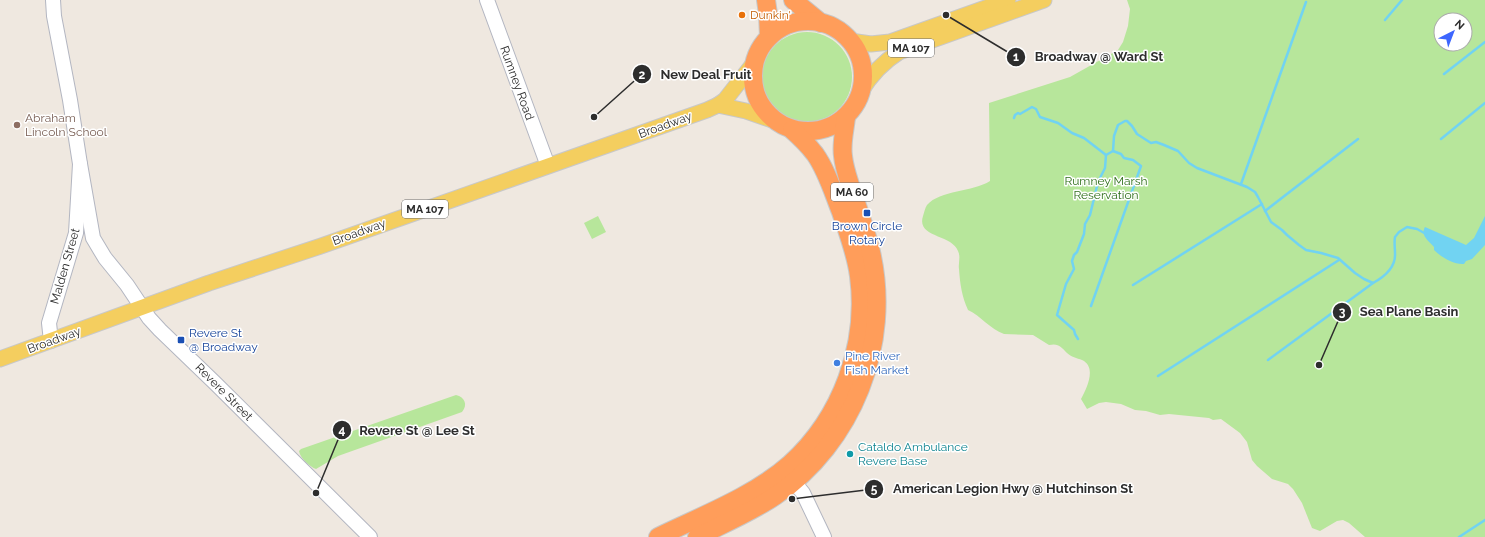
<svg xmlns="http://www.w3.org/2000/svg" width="1485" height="537" viewBox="0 0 1485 537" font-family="Raleway,sans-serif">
  <rect width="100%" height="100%" fill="#efe8e0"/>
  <!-- green -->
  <g fill="#b7e69b" fill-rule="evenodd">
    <path d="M1127,0h358v537h-120l-16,-14 -6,-3 -6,1 -17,10 -8,-3 -10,-25 -9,-14 -5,-5 -16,-5 -15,-13 -5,-6 -5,-18 -7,-9 -19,-14 -8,1 -4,-2 -40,-4 -9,1 -14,-4 -11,-1 -14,-6 -15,-2 -7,1 -12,6 -6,-10c6,-11 16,-32 1,-39 -5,-2 -11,-3 -15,-7 -6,-6 -8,-10 -18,-8l-16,-10 -29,-1c-14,-5 -23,-18 -36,-24 -6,-13 -8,-26 -9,-41 -1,-6 2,-12 -1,-18 -6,-17 -42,-13 -35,-35 1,-3 2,-8 4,-11 13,-15 46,-13 63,-24l-1,-78 81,-26 48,-27 5,-8 5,-16 2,-17zM1441,20h24v24h-24z"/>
    <circle cx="807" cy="77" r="45"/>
    <polygon points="598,216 606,232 592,239 584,223"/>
    <path d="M456,395c9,2 12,10 6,17l-124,44 -22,13c-6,-2 -16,-11 -17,-18l2,-2z"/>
  </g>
  <!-- water -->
  <path fill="#71d3f2" d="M1485,216v29l-13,14 -6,2 -2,3c-10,1 -23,-7 -30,-14v-3c-5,-6 -14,-11 -9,-20l41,18 8,-7z"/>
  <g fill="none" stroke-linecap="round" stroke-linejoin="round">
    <!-- stream -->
    <g stroke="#71d3f2" stroke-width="2.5">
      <polyline points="1385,20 1402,0"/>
      <polyline points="1444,74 1485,42"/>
      <polyline points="1014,118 1015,115 1018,113 1020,114 1032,107 1036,109 1040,117 1058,123 1072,133 1084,138 1106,155 1113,151 1121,154 1124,158 1133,160 1141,166 1091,306"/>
      <polyline points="1441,139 1485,103"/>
      <path d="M1113,151l1,-15 4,-11 7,-4h2l5,5 5,8 14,9 5,-1 8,3 14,6 11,12 8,5 50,19 8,5 3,5 13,25 11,8 5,5 12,10 7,5 15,3 17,5 17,15 9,6 9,4c11,-6 23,-16 22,-30 0,-5 -1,-10 0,-16l4,-5 8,-5 10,2 9,5"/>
      <polyline points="1241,184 1306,2"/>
      <polyline points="1265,211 1358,139"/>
      <polyline points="1133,285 1262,204"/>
      <polyline points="1078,339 1075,334 1074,330 1057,315 1066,284 1074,269 1072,261 1074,255 1077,252 1084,234 1085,224 1090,215 1098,182 1105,168 1106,155"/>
      <polyline points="1268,360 1373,283"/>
      <polyline points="1158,376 1339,260"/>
      <polyline points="1459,537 1485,520"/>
    </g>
    <defs>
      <g id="secondary">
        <polyline points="487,0 548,166"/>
        <polyline points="80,164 93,238 105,258 127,285 149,318 160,330 215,383 370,537"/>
        <polyline points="51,341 49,323 76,233 80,164 70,100 54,16 53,0"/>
        <polyline points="794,482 803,493 824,537"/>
      </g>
      <g id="primary">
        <polyline points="850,41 871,44 890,42 1008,0"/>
        <path d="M861,91c10,-16 22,-29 38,-39l145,-52"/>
        <polyline points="718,105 746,111 775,121"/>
        <polyline points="0,359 209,283 321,246 707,110 718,105 725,100 754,63"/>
      </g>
      <g id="highway">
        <polyline points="766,0 768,14 769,37"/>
        <polyline points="793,0 821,23"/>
        <circle cx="808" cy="76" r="55"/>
        <path d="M658,537c43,-21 96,-41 132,-73 52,-47 78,-119 69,-188 -3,-23 -11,-43 -18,-64 -8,-20 -14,-41 -26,-58 -7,-9 -15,-17 -23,-24"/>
        <path d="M697,537c26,-13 53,-24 78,-41 78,-53 117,-152 96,-244 -5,-22 -13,-43 -20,-64 -3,-10 -7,-21 -8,-32 -2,-13 2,-27 3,-39"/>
      </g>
    </defs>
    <!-- secondary casing -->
    <use href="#secondary" stroke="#b3b6c1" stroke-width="16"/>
    <!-- primary casing -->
    <use href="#primary" stroke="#c8c8c8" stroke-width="17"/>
    <!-- highway casing -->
    <use href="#highway" stroke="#c8c8c8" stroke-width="20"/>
    <!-- secondary -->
    <use href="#secondary" stroke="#fff" stroke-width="14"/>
    <!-- primary -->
    <use href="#primary" stroke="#f4ce5f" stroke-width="15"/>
    <!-- highway -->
    <use href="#highway" stroke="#ff9d5a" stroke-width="18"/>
  </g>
  <!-- markers -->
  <circle fill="#e8710a" stroke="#fff" stroke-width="1.5" cx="742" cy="15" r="4"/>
  <circle fill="#8d6e63" stroke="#fff" stroke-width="1.5" cx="17" cy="125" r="4"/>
  <g fill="#1a4fb4" stroke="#fff" stroke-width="1.5">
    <rect x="863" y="209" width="8" height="8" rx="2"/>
    <rect x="177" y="336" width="8" height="8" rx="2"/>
  </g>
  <circle fill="#3f7fe0" stroke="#fff" stroke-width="1.5" cx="837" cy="363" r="4"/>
  <circle fill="#0f9aa8" stroke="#fff" stroke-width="1.5" cx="850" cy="454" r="4"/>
  <g text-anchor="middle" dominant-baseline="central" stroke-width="3" stroke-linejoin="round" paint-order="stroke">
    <!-- shield labels -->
    <g fill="#fff" stroke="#6c6c6c" stroke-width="1">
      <rect x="888" y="39" width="46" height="18" rx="3"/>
      <rect x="831" y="183" width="42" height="18" rx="3"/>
      <rect x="402" y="200" width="46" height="18" rx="3"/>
    </g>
    <g font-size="11" font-weight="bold" fill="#2d2d2d">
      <text x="911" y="48">MA 107</text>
      <text x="852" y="192">MA 60</text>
      <text x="425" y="209">MA 107</text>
    </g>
    <!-- food labels -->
    <g font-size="12" fill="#c56008" stroke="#fff" text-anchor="start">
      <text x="750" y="15">Dunkin'</text>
    </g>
    <!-- street labels -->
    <g font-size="12" fill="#2d2d2d" stroke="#fff">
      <text transform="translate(517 83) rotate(70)">Rumney Road</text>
      <text transform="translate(665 125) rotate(-20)">Broadway</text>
      <text transform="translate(359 232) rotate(-20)">Broadway</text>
      <text transform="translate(65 266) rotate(-74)">Malden Street</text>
      <text transform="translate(54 340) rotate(-20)">Broadway</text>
      <text transform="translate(224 392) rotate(45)">Revere Street</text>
    </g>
    <!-- education labels -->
    <g font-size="12" fill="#785e54" stroke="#fff" text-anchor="start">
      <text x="25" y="118">Abraham<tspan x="25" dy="14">Lincoln School</tspan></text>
    </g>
    <!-- park labels -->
    <g font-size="12" fill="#2d6e19" stroke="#fff">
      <text x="1106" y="181">Rumney Marsh<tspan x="1106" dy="14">Reservation</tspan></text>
    </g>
    <!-- transit labels -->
    <g font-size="12" fill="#164399" stroke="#fff">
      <text x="867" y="226">Brown Circle<tspan x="867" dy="14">Rotary</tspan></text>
      <text x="189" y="333" text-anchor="start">Revere St<tspan x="189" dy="14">@ Broadway</tspan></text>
    </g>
    <!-- shop labels -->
    <g font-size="12" fill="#366cbe" stroke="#fff" text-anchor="start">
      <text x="845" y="356">Pine River<tspan x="845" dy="14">Fish Market</tspan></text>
    </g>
    <!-- culture labels -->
    <g font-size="12" fill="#0d838f" stroke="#fff" text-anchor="start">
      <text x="858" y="447">Cataldo Ambulance<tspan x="858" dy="14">Revere Base</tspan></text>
    </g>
  </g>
  <!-- callouts -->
  <path fill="none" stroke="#2d2d2d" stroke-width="1.5" d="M946 15L1016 57M594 117L642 74M1319 365L1342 312M316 493L342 430M792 499L874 489"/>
  <g fill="#2d2d2d" stroke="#fff" stroke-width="1.5">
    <circle cx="946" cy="15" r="4"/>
    <circle cx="594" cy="117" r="4"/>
    <circle cx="1319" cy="365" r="4"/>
    <circle cx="316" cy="493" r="4"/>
    <circle cx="792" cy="499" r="4"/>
    <circle cx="1016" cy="57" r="10"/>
    <circle cx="642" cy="74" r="10"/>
    <circle cx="1342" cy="312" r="10"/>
    <circle cx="342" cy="430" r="10"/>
    <circle cx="874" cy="489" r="10"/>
  </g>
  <g font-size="12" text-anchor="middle" font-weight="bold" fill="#fff">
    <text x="1016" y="61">1</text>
    <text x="642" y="79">2</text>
    <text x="1342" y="316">3</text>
    <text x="342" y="434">4</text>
    <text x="874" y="493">5</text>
  </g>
  <g font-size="13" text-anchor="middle" font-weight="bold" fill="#2d2d2d" stroke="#fff" stroke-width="3" stroke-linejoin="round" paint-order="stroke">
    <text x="1099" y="61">Broadway @ Ward St</text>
    <text x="706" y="79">New Deal Fruit</text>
    <text x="1409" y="316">Sea Plane Basin</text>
    <text x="417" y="435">Revere St @ Lee St</text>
    <text x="1013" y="493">American Legion Hwy @ Hutchinson St</text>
  </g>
  <!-- north arrow -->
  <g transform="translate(1453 32) rotate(42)"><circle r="19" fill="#ffffff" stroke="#ababab"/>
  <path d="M0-3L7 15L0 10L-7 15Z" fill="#3d66fe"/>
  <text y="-6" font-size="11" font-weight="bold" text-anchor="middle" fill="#2d2d2d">N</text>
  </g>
</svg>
